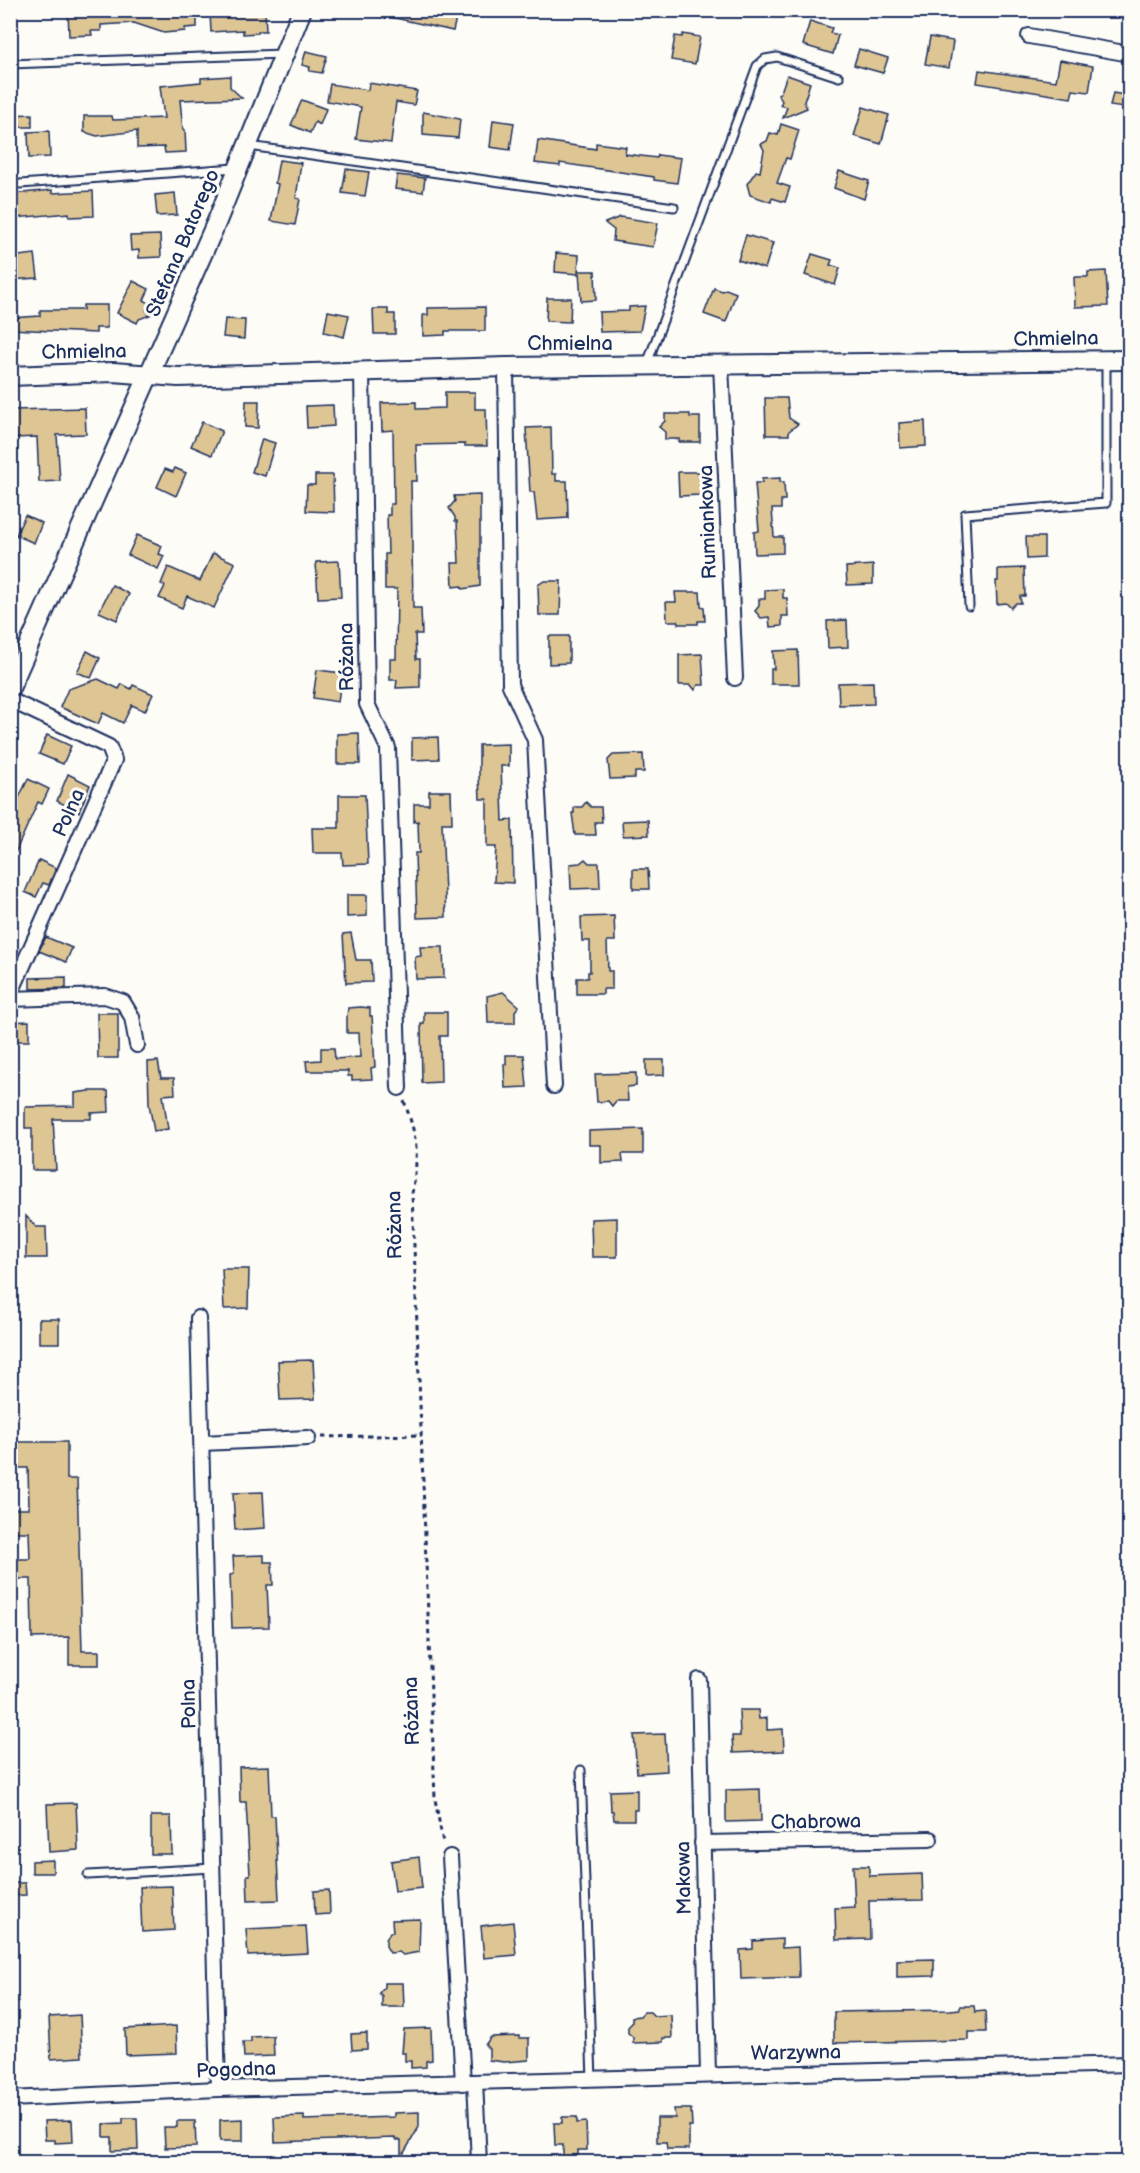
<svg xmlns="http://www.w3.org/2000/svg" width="1140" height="2173" viewBox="0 0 1140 2173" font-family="'Balsamiq Sans',sans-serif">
  <rect width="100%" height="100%" fill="#fdfcf7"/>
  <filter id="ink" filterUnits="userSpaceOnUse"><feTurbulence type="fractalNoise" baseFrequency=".0167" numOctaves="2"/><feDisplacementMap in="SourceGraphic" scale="12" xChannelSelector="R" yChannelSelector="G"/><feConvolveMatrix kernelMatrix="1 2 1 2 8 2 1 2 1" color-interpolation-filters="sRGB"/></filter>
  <g filter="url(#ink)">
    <!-- building -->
    <g fill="#dec594" stroke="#1b2f5e" stroke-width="1.5">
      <polygon points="68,10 197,10 197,27 185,28 185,31 164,33 134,23 101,25 101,31 91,31 92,35 69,36"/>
      <polygon points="233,10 265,10 266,31 258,31 258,33 243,34 243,30 211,32 210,13"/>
      <polygon points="387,10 425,10 456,18 453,31 386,16"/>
      <polygon points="810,21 832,28 830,33 838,35 833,54 803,45"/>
      <polygon points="683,34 700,37 695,64 671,60 675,36 682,37"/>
      <polygon points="930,37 953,41 949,68 925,64"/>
      <polygon points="859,49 888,58 883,73 854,65"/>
      <polygon points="306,51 327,56 322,73 309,71 310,67 302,65"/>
      <polygon points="1060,60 1093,66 1089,92 1073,90 1071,98 977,83 979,70 1056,81"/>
      <polygon points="787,75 810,83 804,102 807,108 783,118 787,107 780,105 782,101 778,94 781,92"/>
      <polygon points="230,76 230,87 242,98 180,100 183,130 185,130 186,152 165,153 164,147 137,148 137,131 97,136 84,132 84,116 112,116 113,120 164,118 160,86 201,82 201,78"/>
      <polygon points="369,83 417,91 414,105 396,102 391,143 356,139 361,107 327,101 330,84 368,90"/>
      <polygon points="1113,93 1130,96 1130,109 1110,106"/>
      <polygon points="302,100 326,109 320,125 315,122 310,133 291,125"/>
      <polygon points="863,107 889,115 881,144 854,136"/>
      <polygon points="423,112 460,119 458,138 423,135"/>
      <polygon points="32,114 32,127 10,127 10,115"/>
      <polygon points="493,120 514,123 510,150 490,147"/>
      <polygon points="781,124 799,130 790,159 786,158 777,183 790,187 785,202 772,198 771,202 750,195 747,184 756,171 760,172 764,150 761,144 767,141 770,133 778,135"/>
      <polygon points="49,131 50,157 29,158 28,132"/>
      <polygon points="538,140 596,149 596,143 626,147 625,154 657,158 658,155 681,158 677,183 654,180 654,177 560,163 560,166 535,163"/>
      <polygon points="279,160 301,163 296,198 300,199 295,225 271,221 278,184 275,183"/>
      <polygon points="346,169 369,172 365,196 342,193"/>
      <polygon points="839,171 869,181 864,199 834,188"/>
      <polygon points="397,175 425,178 423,192 395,189"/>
      <polygon points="52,190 52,193 93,191 94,216 69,217 69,213 15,218 13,194"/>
      <polygon points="175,193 177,215 157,216 155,195"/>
      <polygon points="620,217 658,223 653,247 613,241 614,230 605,223"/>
      <polygon points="160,235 161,257 139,258 139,250 131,251 130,236"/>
      <polygon points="746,235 773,243 765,269 738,260"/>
      <polygon points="556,253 579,255 578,274 555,272"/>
      <polygon points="35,254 38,278 10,280 10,257"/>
      <polygon points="812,254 832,260 830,265 840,268 835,285 805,275"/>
      <polygon points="579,271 595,271 596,300 581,301"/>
      <polygon points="1106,271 1108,306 1075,307 1074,277 1088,277 1088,272"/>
      <polygon points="133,281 149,289 144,300 149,303 146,310 150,315 139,319 137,323 117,313"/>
      <polygon points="714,288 722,291 726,289 736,293 726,322 704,314"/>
      <polygon points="547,298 571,298 570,322 546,321"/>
      <polygon points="83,305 107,305 107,328 96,328 96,333 10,329 10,318 40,316 40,310 83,310"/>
      <polygon points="645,306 640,331 600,332 599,312 629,311 629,307"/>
      <polygon points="485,307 485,331 445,331 445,335 423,336 423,315 428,315 428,308"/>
      <polygon points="373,309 388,309 388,314 395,314 395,334 374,334"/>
      <polygon points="328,311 349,315 344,337 324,332"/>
      <polygon points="225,319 245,320 244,339 223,337"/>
      <polygon points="445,392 475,392 475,409 486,409 487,446 465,446 465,444 416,445 417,481 411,481 413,608 421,608 422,634 415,634 416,659 420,659 420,687 396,688 397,680 390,680 390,659 396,659 397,589 385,589 385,554 388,554 387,515 390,515 390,504 394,504 393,430 382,431 381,403 416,402 416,409 445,408"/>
      <polygon points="765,398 787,398 789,418 798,424 789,431 789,435 766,435"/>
      <polygon points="246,401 259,401 258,428 245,427"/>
      <polygon points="333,405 334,426 307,428 306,406"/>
      <polygon points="85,408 86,434 57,435 60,481 39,482 37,437 14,438 12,410"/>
      <polygon points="665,414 690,414 690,417 700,417 700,442 679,442 679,439 665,439 665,432 659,427 665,421"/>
      <polygon points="925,421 926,446 900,448 899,423"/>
      <polygon points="202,422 222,431 212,455 191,446"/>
      <polygon points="551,427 552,474 556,474 556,481 567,481 568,518 537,520 534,492 530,492 526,428"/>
      <polygon points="262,439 275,443 265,476 252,472"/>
      <polygon points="175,468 186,473 176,496 157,487 165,469 173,472"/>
      <polygon points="678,472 702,472 701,495 679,496"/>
      <polygon points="315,475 333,475 334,512 306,511 307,485 315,485"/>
      <polygon points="780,478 780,482 784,482 785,500 781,500 781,509 772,509 774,537 783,537 783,553 755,554 754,532 759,531 755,483 762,483 762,479"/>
      <polygon points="480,495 480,586 463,589 461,586 453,587 452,563 459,563 457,521 455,521 455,517 449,508 455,501 454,496"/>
      <polygon points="25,515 42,523 34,543 16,535"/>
      <polygon points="137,535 162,546 159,554 164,556 158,569 128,555"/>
      <polygon points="1026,537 1044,537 1044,558 1027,559"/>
      <polygon points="213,553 235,563 214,608 187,596 182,608 159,598 165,586 161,584 168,567 200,581"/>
      <polygon points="339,561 341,597 318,598 316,562"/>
      <polygon points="873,565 873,584 847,585 846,567"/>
      <polygon points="1024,568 1025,596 1020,596 1021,603 1016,603 1011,608 1006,603 997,604 996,581 998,581 998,569"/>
      <polygon points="544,581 561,581 560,615 539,615 538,585"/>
      <polygon points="112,585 129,594 117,620 99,612"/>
      <polygon points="783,589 783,598 787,598 788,616 782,616 782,626 770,627 769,617 761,618 755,611 759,606 759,599 765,599 765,590"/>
      <polygon points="675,592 700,592 701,606 704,607 705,621 698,621 698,624 678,624 678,621 667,621 666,602 676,602"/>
      <polygon points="847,620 848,647 828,648 827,621"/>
      <polygon points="549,636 569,636 569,663 549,664"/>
      <polygon points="798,650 799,684 771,684 771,669 774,669 773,651"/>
      <polygon points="87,651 100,658 91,678 77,672"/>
      <polygon points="702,654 704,685 698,685 695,690 691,685 679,685 679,655"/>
      <polygon points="317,670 342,673 338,702 313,698"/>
      <polygon points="98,679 119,689 122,684 131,689 133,685 153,694 145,711 132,705 123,723 103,713 98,724 60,707 68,689"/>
      <polygon points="873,682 874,704 839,705 838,683"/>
      <polygon points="359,733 360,764 337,764 337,734"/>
      <polygon points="47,735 71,746 63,764 39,754"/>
      <polygon points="438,737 439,759 412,760 412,738"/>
      <polygon points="509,744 509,766 501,766 503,821 512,820 513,883 494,882 496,847 487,847 487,799 480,799 479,776 479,745"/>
      <polygon points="643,754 644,772 635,772 635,778 610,779 608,760 613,755"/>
      <polygon points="68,774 90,785 79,812 57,801"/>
      <polygon points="28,779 49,789 42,804 38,802 10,864 10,816"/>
      <polygon points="429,791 451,791 452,823 442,823 446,917 417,918 415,853 419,853 418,821 414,822 414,804 429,804"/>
      <polygon points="339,795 365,795 368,864 343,865 342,853 313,853 312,828 339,828"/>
      <polygon points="586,802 591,807 601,807 602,822 595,822 596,835 575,835 572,813 574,813 574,807 582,807"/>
      <polygon points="648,820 649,835 623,836 622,821"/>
      <polygon points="585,859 589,863 599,863 600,888 571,889 570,864 580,863"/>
      <polygon points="39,860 56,868 49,885 43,883 36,897 25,892"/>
      <polygon points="633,869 648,869 649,889 633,889"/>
      <polygon points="347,895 367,895 367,916 347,917"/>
      <polygon points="614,916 615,941 607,941 608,971 612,971 612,989 603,989 603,994 577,994 577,978 588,978 588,972 590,972 590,941 582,941 581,917"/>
      <polygon points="351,933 356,960 371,960 372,982 346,983 343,934"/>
      <polygon points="46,937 72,948 66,962 39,951"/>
      <polygon points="420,947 443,947 444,978 416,979 415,957 421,956"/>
      <polygon points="66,977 66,988 30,989 30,978"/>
      <polygon points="503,992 519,1006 515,1011 515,1023 488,1023 487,996"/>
      <polygon points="361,1007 370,1008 370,1016 372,1016 375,1067 371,1068 372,1079 352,1080 352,1076 348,1076 348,1071 307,1071 306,1061 321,1060 321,1048 334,1048 335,1059 360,1057 359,1033 347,1033 347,1017 348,1008"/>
      <polygon points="424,1012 447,1012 447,1036 440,1036 441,1082 422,1083 421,1024 424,1024"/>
      <polygon points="97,1013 118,1013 118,1058 98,1058"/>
      <polygon points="29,1021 29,1041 10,1041 10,1022"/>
      <polygon points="506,1055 524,1055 527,1087 505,1088 504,1064 506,1064"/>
      <polygon points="646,1060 664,1060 664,1075 646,1076"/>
      <polygon points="158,1061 161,1078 174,1078 175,1094 163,1095 168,1129 154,1131 149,1104 148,1062"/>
      <polygon points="636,1073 636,1086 627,1087 628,1101 616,1101 612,1106 608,1101 597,1102 595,1074"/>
      <polygon points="89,1091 108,1091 109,1112 91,1113 91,1119 53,1119 56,1170 32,1170 32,1128 25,1128 25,1107 75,1106 75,1093"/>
      <polygon points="643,1129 643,1154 622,1154 623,1162 601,1163 601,1145 589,1145 589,1131"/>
      <polygon points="26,1216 36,1227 46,1227 47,1258 26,1258"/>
      <polygon points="617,1218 617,1257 592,1257 591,1219"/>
      <polygon points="222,1269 249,1269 248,1308 224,1309"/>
      <rect x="39" y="1319" width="20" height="24"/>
      <polygon points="313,1360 315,1399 280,1400 278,1361"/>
      <polygon points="10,1442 67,1442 67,1479 77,1479 82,1651 99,1651 99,1665 69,1665 69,1637 32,1638 31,1579 10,1579 10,1559 30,1559 29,1532 10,1532 10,1509 29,1509 28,1468 10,1468"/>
      <polygon points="263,1492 265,1528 235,1530 233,1493"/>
      <polygon points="264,1555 264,1562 272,1562 273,1585 267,1585 269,1627 232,1628 230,1575 234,1574 233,1556"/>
      <polygon points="739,1710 758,1710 759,1719 767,1718 767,1730 783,1729 784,1751 733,1753 732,1736 740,1736"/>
      <polygon points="665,1734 667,1771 637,1773 634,1735"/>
      <polygon points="269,1766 271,1816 275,1816 279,1900 248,1901 247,1875 250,1875 246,1802 240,1802 239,1767"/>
      <polygon points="760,1789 761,1821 726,1822 726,1790"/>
      <polygon points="637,1790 637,1810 634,1810 634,1820 614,1820 613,1811 611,1811 610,1791"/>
      <polygon points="76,1803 78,1850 49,1852 47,1804"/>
      <polygon points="151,1816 171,1816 172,1854 151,1854"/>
      <polygon points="419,1857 422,1888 395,1891 391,1861"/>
      <polygon points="53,1860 53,1873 32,1873 32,1861"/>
      <polygon points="853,1866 869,1866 869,1876 922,1874 923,1900 869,1901 870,1939 836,1940 835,1908 855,1907"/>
      <polygon points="10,1883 25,1883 26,1895 10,1896"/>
      <polygon points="172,1886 174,1930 142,1932 140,1887"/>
      <polygon points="329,1890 330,1914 315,1915 314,1891"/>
      <polygon points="420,1919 419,1952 403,1955 399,1952 390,1953 386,1946 386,1940 390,1932 393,1932 392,1920"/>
      <polygon points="513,1922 516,1955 484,1958 481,1926"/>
      <polygon points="306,1926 308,1953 248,1956 246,1929"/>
      <polygon points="782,1939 782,1948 798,1947 799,1977 741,1979 740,1950 753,1949 753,1941"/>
      <polygon points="934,1959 934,1976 897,1977 897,1960"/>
      <polygon points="384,1983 403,1983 404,2007 382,2007 382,1996 379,1993 384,1987"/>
      <polygon points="960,2006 974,2006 975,2012 985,2011 986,2032 968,2032 968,2040 834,2043 834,2012 950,2010 960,2009"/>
      <polygon points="644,2012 650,2012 654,2016 671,2015 672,2038 663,2038 663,2042 633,2043 633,2037 628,2033 628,2027 632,2023 632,2017 640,2016"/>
      <polygon points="80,2015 82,2057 51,2059 49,2017"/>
      <polygon points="176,2026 177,2053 126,2055 125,2029"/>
      <polygon points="431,2028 432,2060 426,2061 426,2067 411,2068 411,2061 405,2061 405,2053 402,2053 404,2029"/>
      <polygon points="367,2033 367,2049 352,2050 351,2034"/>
      <polygon points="273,2036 274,2056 244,2057 243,2042 251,2042 251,2037"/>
      <polygon points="519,2036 519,2038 529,2038 529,2060 504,2062 489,2060 489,2049 485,2045 491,2037"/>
      <polygon points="674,2109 691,2109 692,2126 689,2126 689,2149 667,2149 666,2142 657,2142 657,2118 675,2118"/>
      <polygon points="419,2112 419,2127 401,2158 401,2140 395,2140 395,2138 275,2142 274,2117 304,2116 304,2120 362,2118 394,2117 394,2113"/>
      <polygon points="562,2117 577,2117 577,2123 586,2122 587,2150 578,2150 578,2155 563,2156 563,2145 555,2145 554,2123 562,2123"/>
      <polygon points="123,2118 137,2118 138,2150 112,2151 112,2137 104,2137 104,2124 123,2123"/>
      <polygon points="243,2119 243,2141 220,2141 220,2120"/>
      <polygon points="72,2120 73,2142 55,2143 55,2140 45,2140 44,2121"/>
      <polygon points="177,2121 195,2121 196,2147 165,2148 164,2127 177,2127"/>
    </g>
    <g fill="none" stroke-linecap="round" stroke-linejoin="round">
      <defs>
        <g id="service">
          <polyline points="10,64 284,54"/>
          <polyline points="249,146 674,207"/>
          <polyline points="20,184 235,168"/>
          <polyline points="647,364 757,66 765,59 777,57 839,77"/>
          <polyline points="969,606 965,514 1106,503 1106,361"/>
          <polyline points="581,1770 592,2080"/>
          <polyline points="88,1875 213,1868"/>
        </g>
        <g id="minor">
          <polyline points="1029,36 1130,54"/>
          <polyline points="721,364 735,678"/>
          <polyline points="506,367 510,685 535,740 554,1086"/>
          <polyline points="362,371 367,704 388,748 399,1088"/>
          <polyline points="10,700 109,747 114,760 10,995"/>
          <polyline points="10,999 105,996 123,1002 132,1017 137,1045"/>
          <polyline points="198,1318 218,2089"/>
          <polyline points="202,1443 308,1438"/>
          <polyline points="699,1680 708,2075"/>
          <polyline points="702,1843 930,1839"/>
          <polyline points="450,1857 463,2083"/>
          <polyline points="475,2082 479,2162"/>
          <polyline points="10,2099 218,2089 1130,2064"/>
        </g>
        <g id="tertiary">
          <polyline points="10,376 113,372 178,377 506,367 1130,360"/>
          <polyline points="10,688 217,221 302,10"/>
        </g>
      </defs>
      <!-- service casing -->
      <use href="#service" stroke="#1b2f5e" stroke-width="11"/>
      <!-- minor casing -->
      <use href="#minor" stroke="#1b2f5e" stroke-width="18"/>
      <!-- tertiary casing -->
      <use href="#tertiary" stroke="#1b2f5e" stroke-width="22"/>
      <!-- path -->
      <g stroke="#1b2f5e" stroke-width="3" stroke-dasharray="4.5 4.5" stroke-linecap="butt">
        <path d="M404,1101c14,38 15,52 8,92l23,606 8,44"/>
        <polyline points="322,1437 422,1435"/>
      </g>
      <!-- service -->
      <use href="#service" stroke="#fdfcf7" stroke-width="7"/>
      <!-- minor -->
      <use href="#minor" stroke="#fdfcf7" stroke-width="14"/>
      <!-- tertiary -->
      <use href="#tertiary" stroke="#fdfcf7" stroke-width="18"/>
    </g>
  </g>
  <g text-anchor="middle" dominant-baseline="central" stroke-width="6" stroke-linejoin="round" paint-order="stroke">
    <!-- street labels -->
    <g font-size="20" fill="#1b2f5e" stroke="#fdfcf7">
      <text transform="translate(183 243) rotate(-67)">Stefana Batorego</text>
      <text transform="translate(1056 339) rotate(-1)">Chmielna</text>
      <text x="570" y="344">Chmielna</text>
      <text transform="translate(84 352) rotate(-1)">Chmielna</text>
      <text transform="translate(708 522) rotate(-92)">Rumiankowa</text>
      <text transform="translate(347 657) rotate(-91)">Różana</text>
      <text transform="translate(69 813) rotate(-66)">Polna</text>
      <text transform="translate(395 1225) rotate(-91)">Różana</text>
      <text transform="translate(189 1704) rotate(-91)">Polna</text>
      <text transform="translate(412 1711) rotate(-92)">Różana</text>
      <text transform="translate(816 1822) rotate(-1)">Chabrowa</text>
      <text transform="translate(684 1878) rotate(-91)">Makowa</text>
      <text transform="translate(796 2053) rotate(-1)">Warzywna</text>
      <text transform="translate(236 2070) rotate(-2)">Pogodna</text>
    </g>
  </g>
  <!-- margin -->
  <rect width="1140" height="2173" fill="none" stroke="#fdfcf7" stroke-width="36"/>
  <rect x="18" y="18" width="1104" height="2137" fill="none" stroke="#1b2f5e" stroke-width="2" filter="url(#ink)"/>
</svg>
